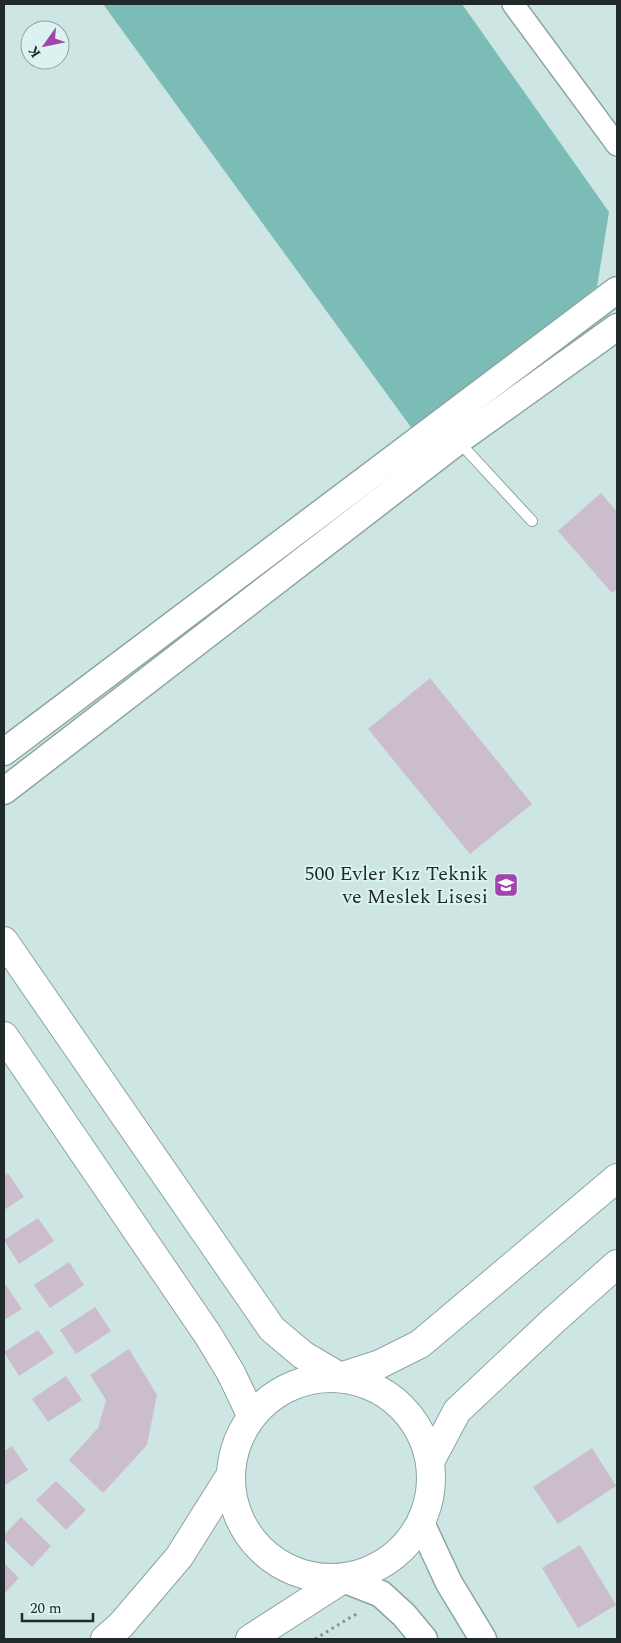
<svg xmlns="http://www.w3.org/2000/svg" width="621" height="1643" viewBox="0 0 621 1643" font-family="Spectral,serif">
  <rect width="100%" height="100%" fill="#cde6e4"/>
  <!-- green -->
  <polygon fill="#7cbcb7" points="103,4 462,4 609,212 597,287 413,430"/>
  <!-- building -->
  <g fill="#ccbdcd">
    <polygon points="601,493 617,512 617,589 612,593 558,531"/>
    <polygon points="430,678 532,804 470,854 368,729"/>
    <polygon points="8,1173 24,1197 4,1210 4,1176"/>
    <polygon points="38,1218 54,1241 19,1264 4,1240"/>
    <polygon points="69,1262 84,1285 50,1308 34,1285"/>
    <polygon points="6,1285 22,1309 4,1320 4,1286"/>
    <polygon points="95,1307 111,1331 76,1354 60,1330"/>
    <polygon points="38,1330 54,1353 19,1376 4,1352"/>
    <polygon points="129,1349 157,1395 147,1445 103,1493 69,1460 98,1428 106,1400 90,1375"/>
    <polygon points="66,1376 82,1400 48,1422 32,1399"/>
    <polygon points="12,1446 28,1470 4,1486 4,1451"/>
    <polygon points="592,1448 616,1486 558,1524 533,1487"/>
    <polygon points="56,1481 86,1510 66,1530 36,1500"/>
    <polygon points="21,1517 51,1546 32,1567 4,1540 4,1535"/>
    <polygon points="580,1545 616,1605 578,1628 542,1568"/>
    <polygon points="4,1563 19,1578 4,1594"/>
  </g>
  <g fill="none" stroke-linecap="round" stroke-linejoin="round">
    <defs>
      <polyline id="service" points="459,442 532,521"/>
      <polyline id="minor" points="513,4 617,145"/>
      <g id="tertiary">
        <polyline points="4,752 617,290"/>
        <polyline points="4,791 458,441 617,327"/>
        <polyline points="422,1525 449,1583 483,1639"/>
        <polyline points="343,1579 381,1594 404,1615 424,1639"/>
      </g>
      <g id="secondary">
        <polyline points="4,941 272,1329 303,1355 340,1377"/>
        <polyline points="4,1036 208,1335 231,1373 251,1415"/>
      </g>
      <g id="primary">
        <polyline points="340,1377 380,1364 420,1344 617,1178"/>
        <circle cx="331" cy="1478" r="100"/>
        <polyline points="431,1460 457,1411 554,1320 617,1264"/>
        <polyline points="105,1639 121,1625 179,1557 230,1476"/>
        <polyline points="250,1639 343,1579"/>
      </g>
    </defs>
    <!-- service casing -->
    <use href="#service" stroke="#8ca4a2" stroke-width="12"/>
    <!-- minor casing -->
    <use href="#minor" stroke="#8ca4a2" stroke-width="24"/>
    <!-- tertiary casing -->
    <use href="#tertiary" stroke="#8ca4a2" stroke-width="29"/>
    <!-- secondary casing -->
    <use href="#secondary" stroke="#8ca4a2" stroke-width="30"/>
    <!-- primary casing -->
    <use href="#primary" stroke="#8ca4a2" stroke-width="30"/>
    <!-- path -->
    <polyline stroke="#809291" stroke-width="3" stroke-dasharray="2.5 4" stroke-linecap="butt" points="315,1639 351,1617 359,1613"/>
    <!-- service -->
    <use href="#service" stroke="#fff" stroke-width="10"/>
    <!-- minor -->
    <use href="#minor" stroke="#fff" stroke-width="21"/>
    <!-- tertiary -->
    <use href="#tertiary" stroke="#fff" stroke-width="26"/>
    <!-- secondary -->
    <use href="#secondary" stroke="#fff" stroke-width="28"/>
    <!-- primary -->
    <use href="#primary" stroke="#fff" stroke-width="28"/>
  </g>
  <!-- icons -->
  <defs>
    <symbol id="school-square" viewBox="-11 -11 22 22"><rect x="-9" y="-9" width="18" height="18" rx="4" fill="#a244ae" stroke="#daf3f1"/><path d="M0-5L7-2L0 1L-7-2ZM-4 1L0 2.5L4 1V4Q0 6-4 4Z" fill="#fff"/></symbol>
  </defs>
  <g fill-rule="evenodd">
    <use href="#school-square" x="492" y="871" width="28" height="28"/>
  </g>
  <g text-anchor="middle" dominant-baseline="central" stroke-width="4" stroke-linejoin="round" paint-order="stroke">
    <!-- poi labels -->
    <g font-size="20" fill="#212a2a" stroke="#daf3f1" text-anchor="end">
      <text x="488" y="874">500 Evler Kız Teknik<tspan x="488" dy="23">ve Meslek Lisesi</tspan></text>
    </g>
  </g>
  <!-- border -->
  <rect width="621" height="1643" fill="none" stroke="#212a2a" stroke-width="10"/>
  <!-- north arrow -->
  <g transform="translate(45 45) rotate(237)"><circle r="24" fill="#daf3f1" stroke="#90a3a1"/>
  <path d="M0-4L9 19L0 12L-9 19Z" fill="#a244ae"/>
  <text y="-8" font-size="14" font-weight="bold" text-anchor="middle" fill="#212a2a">K</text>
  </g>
  <!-- scale -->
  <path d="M22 1613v8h71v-8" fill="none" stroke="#212a2a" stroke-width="2.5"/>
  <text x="30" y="1613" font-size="15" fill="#212a2a" stroke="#daf3f1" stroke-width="4" paint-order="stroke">20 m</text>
</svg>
